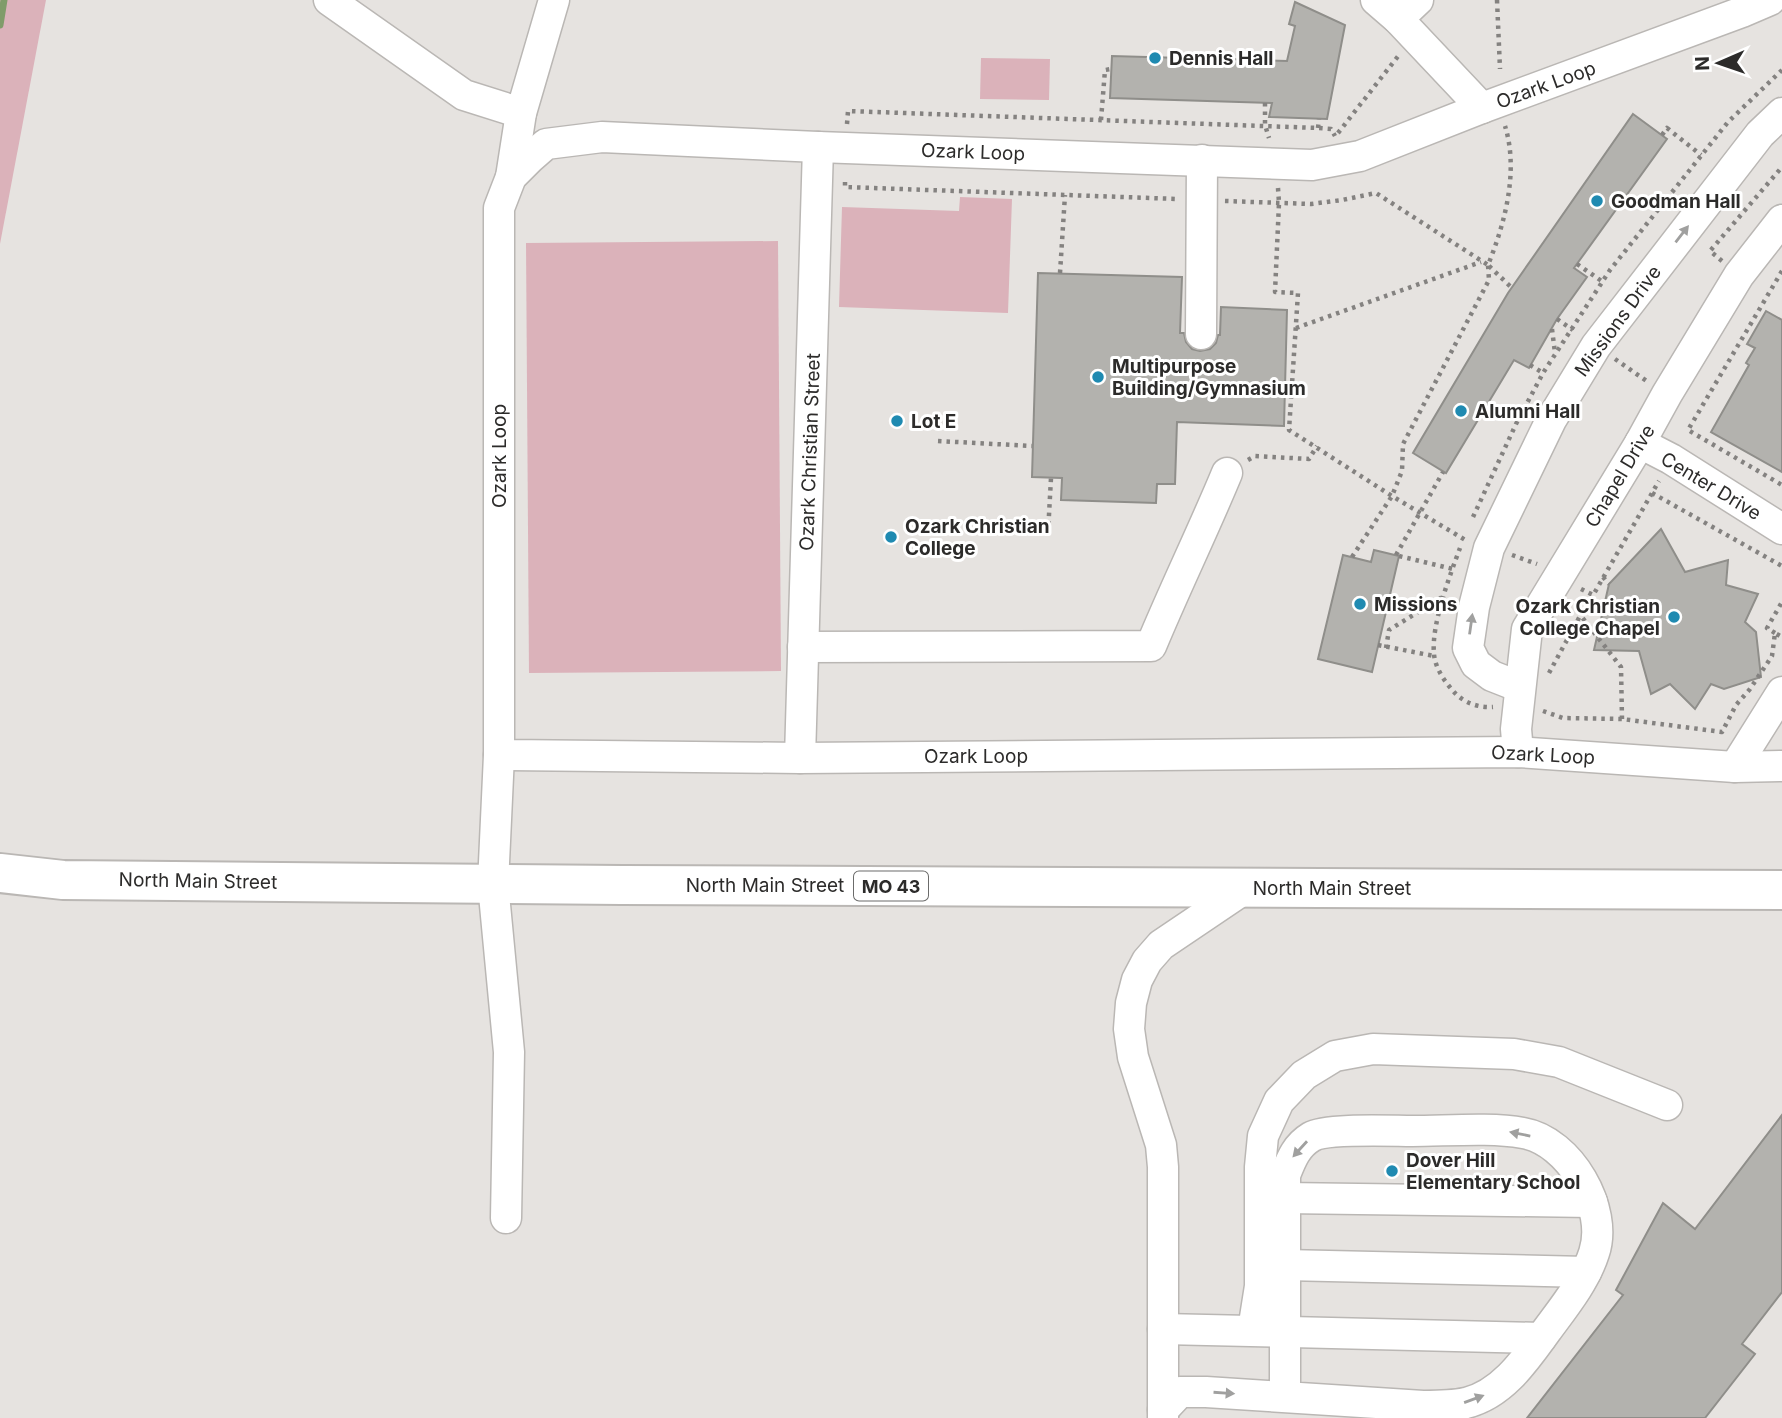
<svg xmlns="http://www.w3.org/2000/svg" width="1782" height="1418" viewBox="0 0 1782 1418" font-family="Inter,sans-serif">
  <rect width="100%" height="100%" fill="#e6e3e0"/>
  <!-- green -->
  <g fill="#dbb2ba">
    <polygon points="0,0 46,0 0,244"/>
    <polygon points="981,58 1050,59 1049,100 980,99"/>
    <polygon points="960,197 1012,199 1008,313 839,307 842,207 959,211"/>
    <polygon points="778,241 781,671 529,673 526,243"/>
  </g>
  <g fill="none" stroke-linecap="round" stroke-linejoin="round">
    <!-- stream -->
    <polyline stroke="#809c6a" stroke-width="7" points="0,25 4,0"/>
  </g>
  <!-- building -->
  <g fill="#b3b2ae" stroke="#8f8e8a" stroke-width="2">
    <polygon points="1295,2 1345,25 1327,119 1269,117 1272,103 1110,98 1112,56 1287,61 1295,26 1289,24"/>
    <polygon points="1633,114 1667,139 1574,268 1587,277 1557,319 1529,368 1514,360 1446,473 1413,453 1508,293"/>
    <polygon points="1038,273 1182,277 1180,333 1184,333 1186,342 1192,349 1200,351 1210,349 1216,343 1218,335 1220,335 1221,307 1287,310 1284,426 1177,422 1175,484 1157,484 1156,503 1061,500 1062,478 1032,477"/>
    <polygon points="1766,311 1782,320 1782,472 1711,432 1749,365 1746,363 1755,348 1747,344"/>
    <polygon points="1661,529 1685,572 1728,560 1726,585 1758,594 1745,622 1756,632 1761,677 1724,689 1711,684 1695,709 1670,684 1651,694 1639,651 1594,650 1609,584"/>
    <polygon points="1374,550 1399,556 1372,672 1318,659 1343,555 1371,562"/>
    <polygon points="1782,1115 1782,1292 1742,1344 1755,1354 1705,1418 1527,1418 1623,1295 1616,1290 1663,1203 1695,1229"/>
  </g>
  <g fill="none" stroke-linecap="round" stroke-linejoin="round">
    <defs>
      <g id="minor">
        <polyline points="329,0 464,95 521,113"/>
        <polyline points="1376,0 1398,19 1482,108"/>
        <polyline points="1770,0 1742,12 1482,108 1360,156 1312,165 818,147 602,137 546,144 530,158 511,177 499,208 499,755 800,758 1518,752 1735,767 1782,766"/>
        <polyline points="1398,19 1418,0"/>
        <polyline points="511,177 521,113 554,0"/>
        <polyline points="1201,334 1202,160"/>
        <polyline points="1640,443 1671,459 1782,529"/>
        <path d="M803,647l348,-1c24,-58 52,-115 76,-173"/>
        <polyline points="1520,687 1492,676 1476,664 1468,648 1474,607 1489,548 1551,420 1596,346 1760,134 1782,113"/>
        <polyline points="1518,752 1516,729 1527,629 1640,443 1667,394 1739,275 1782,220"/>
        <polyline points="499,755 493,884 509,1052 506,1218"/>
        <polyline points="800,758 818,147"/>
        <polyline points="1735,767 1782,692"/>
        <polyline points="1284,1198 1592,1202"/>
        <polyline points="1285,1265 1586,1272"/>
        <polyline points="1163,1329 1541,1338"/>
        <polyline points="1253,1330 1260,1286 1260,1167 1263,1136 1279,1101 1304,1075 1335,1056 1373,1049 1514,1054 1559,1062 1667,1105"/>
        <path d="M1163,1410l17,-18h26l217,14c15,0 29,0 43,-3 37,-9 60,-44 81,-73 17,-23 38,-49 47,-77 15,-44 -24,-112 -71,-120 -32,-6 -77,-2 -111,-2 -21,0 -86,-3 -101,6 -15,9 -20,23 -26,38v222"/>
        <polyline points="1163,1418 1163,1167 1161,1145 1133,1057 1129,1029 1131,1003 1137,980 1147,961 1161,945 1247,887"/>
      </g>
      <polyline id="major" points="0,873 63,880 622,885 1782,890"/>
    </defs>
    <!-- minor casing -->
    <use href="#minor" stroke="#bab7b4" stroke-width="33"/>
    <!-- major casing -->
    <use href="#major" stroke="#bab7b4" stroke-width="42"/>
    <!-- path -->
    <g stroke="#848280" stroke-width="4.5" stroke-dasharray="3.5 5" stroke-linecap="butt">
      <polyline points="1497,0 1500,69"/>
      <polyline points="1265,103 1265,125 1269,138"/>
      <polyline points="1101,120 1105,70 1111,69"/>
      <polyline points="847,124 848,111 1318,128 1331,129 1335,136"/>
      <polyline points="1318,128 1319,119"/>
      <polyline points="1338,133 1399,55"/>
      <polyline points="1662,135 1667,128 1701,155"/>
      <polyline points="845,182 845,187 1178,199"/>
      <polyline points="1278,188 1279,203 1275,292 1298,293 1289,430 1392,496 1467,541"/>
      <path d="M1225,201l86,3 31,-4 34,-7 112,72c17,-42 31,-94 17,-139"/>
      <polyline points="1722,261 1710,251 1782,167"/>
      <polyline points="1577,264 1603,282"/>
      <polyline points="1489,266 1512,288"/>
      <polyline points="1782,271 1688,430 1782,485"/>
      <polyline points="1060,273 1065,195"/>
      <polyline points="1557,319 1573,330"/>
      <polyline points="1296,328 1481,262"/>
      <polyline points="1552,329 1555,353"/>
      <polyline points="1615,359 1648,382"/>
      <polyline points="1530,365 1543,373"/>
      <polyline points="938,441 1032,446"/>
      <polyline points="1248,460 1255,456 1309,459 1317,446"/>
      <polyline points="1652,493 1782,566"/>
      <polyline points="1473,517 1516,424 1543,373 1610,270 1728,122 1782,70"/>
      <polyline points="1048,533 1051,478"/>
      <path d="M1460,548c-10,27 -29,77 -26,106 1,14 11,28 20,38 10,11 25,16 39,15"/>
      <polyline points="1396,555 1443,472"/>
      <polyline points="1512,555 1537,564"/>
      <polyline points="1399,556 1453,569"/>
      <polyline points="1352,557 1392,496 1402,471 1403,444 1489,280 1488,265"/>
      <polyline points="1603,577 1609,584"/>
      <polyline points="1581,589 1593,595"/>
      <polyline points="1775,633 1767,628 1782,602"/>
      <polyline points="1378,645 1434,656"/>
      <polyline points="1386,648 1389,630 1444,596"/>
      <polyline points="1549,673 1580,616"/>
      <polyline points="1543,711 1563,718 1622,719 1722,732 1736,705 1750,689 1772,656 1775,633 1782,637"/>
      <polyline points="1622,719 1621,667 1581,616 1659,481"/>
    </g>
    <!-- minor -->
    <use href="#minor" stroke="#fff" stroke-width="30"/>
    <!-- major -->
    <use href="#major" stroke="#fff" stroke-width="38"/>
  </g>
  <!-- one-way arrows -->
  <defs><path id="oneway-solid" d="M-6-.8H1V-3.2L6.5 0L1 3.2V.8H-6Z" transform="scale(1.75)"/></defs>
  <g fill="#a0a09f">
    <use href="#oneway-solid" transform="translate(1682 234) rotate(-52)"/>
    <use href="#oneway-solid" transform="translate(1471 624) rotate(-82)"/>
    <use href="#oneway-solid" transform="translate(1520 1134) rotate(-169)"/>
    <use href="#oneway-solid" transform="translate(1300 1149) rotate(132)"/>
    <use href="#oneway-solid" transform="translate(1224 1393) rotate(4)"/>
    <use href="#oneway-solid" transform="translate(1474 1399) rotate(-20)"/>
  </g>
  <!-- markers -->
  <g fill="#1f8ab1" stroke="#fff" stroke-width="2.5">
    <circle cx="1155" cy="58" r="7"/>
    <circle cx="1597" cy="201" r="7"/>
    <circle cx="1098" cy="377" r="7"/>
    <circle cx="1461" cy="411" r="7"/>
    <circle cx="897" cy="421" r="7"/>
    <circle cx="891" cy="537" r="7"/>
    <circle cx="1360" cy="604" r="7"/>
    <circle cx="1674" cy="617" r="7"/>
    <circle cx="1392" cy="1171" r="7"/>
  </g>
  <g text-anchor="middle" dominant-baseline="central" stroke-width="6" stroke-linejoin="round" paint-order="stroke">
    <!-- shield labels -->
    <rect fill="#fff" stroke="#6b6b6a" stroke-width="2" x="854" y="871.5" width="74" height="29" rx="5"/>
    <g font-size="18" font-weight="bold" fill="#2c2b2a">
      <text x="891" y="886">MO 43</text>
    </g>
    <!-- poi labels -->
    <g font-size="19" font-weight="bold" fill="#2c2b2a" stroke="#fff" text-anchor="start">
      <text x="1169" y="58">Dennis Hall</text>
      <text x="1611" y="201">Goodman Hall</text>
      <text x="1112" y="366">Multipurpose<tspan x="1112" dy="22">Building/Gymnasium</tspan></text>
      <text x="1475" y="411">Alumni Hall</text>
      <text x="911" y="421">Lot E</text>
      <text x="905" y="526">Ozark Christian<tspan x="905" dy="22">College</tspan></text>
      <text x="1374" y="604">Missions</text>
      <text x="1660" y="606" text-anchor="end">Ozark Christian<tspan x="1660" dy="22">College Chapel</tspan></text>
      <text x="1406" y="1160">Dover Hill<tspan x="1406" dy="22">Elementary School</tspan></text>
    </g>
    <!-- street labels -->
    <g font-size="19" fill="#2c2b2a" stroke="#fff">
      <text transform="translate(1546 85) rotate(-20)">Ozark Loop</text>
      <text transform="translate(973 152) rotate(2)">Ozark Loop</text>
      <text transform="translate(1618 321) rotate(-54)">Missions Drive</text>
      <text transform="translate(810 452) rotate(-88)">Ozark Christian Street</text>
      <text transform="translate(499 456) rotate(-90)">Ozark Loop</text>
      <text transform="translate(1620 476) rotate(-59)">Chapel Drive</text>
      <text transform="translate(1711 486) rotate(31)">Center Drive</text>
      <text transform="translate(1543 755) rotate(3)">Ozark Loop</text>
      <text x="976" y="756">Ozark Loop</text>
      <text transform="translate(198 881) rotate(1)">North Main Street</text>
      <text x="765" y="885">North Main Street</text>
      <text x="1332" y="888">North Main Street</text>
    </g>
  </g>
  <!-- north arrow -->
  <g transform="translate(1719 63) rotate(268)" stroke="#ffffff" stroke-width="5" paint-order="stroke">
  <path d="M0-5L12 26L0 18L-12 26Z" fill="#2c2b2a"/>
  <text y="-10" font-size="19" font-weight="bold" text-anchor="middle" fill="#2c2b2a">N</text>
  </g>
</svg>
